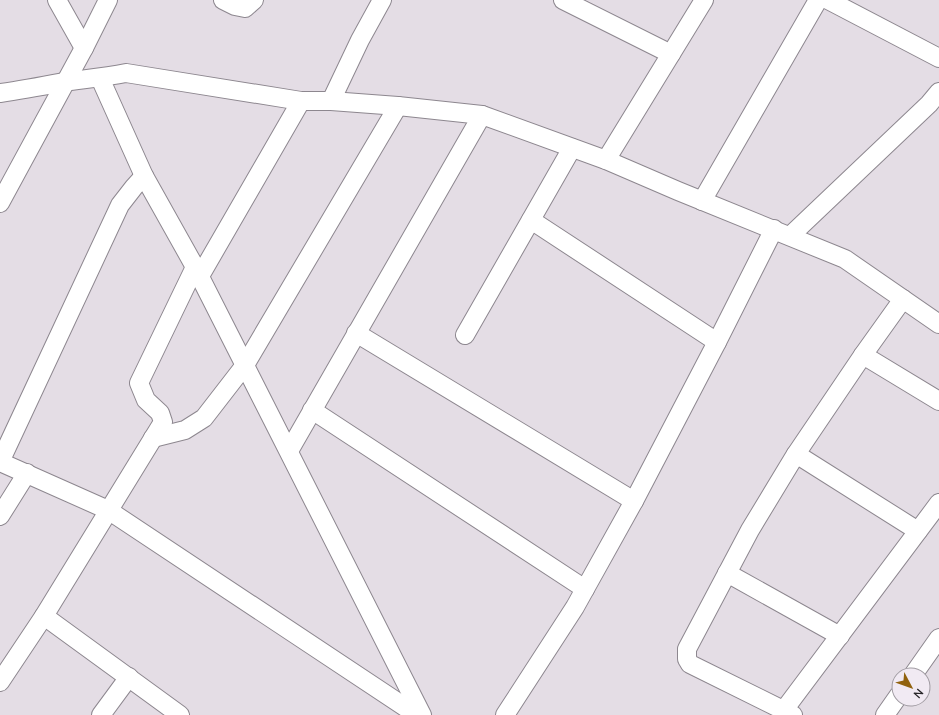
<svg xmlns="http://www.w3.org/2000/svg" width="939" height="715" viewBox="0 0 939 715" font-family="'Nunito Sans',sans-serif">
  <rect width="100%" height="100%" fill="#e4dde5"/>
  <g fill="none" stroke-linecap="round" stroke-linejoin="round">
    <defs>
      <g id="minor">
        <polyline points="57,0 84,48"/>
        <polyline points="223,0 235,6 245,8 254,0"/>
        <polyline points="563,0 671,54"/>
        <polyline points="828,0 939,58"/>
        <polyline points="100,78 144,176 195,267 422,715"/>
        <path d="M0,93c22,-3 43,-7 64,-11 21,-3 41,-5 62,-9l175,28h30l67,5 84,9 124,45 72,31 167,68 94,65"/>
        <polyline points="331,101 360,40 382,0"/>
        <polyline points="606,160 704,0"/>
        <polyline points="702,201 818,0"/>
        <polyline points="0,203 84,48 108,0"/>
        <polyline points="531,220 717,342"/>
        <polyline points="790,236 929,104 939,92"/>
        <polyline points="200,276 301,101"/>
        <polyline points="356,333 634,501"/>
        <polyline points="465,335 572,148"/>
        <polyline points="863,355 939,401"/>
        <polyline points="312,410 585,589"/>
        <polyline points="153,438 185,430 204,418 245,365 398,106"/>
        <polyline points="289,451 482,115"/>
        <polyline points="796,454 918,531"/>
        <polyline points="0,462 108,510 417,715"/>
        <polyline points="0,462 120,205 134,187 144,176"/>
        <polyline points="0,516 27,473"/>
        <polyline points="727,573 840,636"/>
        <polyline points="44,616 180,715"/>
        <polyline points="913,675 939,638"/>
        <polyline points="0,682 44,616 163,422 160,413 146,400 139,383 195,267"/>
        <polyline points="784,710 939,503"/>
        <polyline points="101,715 129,677"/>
        <polyline points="505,715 575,607 634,501 717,342 774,229"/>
        <polyline points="793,715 690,664 687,659 687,649 750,530 796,454 863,355 903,299"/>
        <polyline points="885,715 899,695"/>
      </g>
    </defs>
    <!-- minor casing -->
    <use href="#minor" stroke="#8d878f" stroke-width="20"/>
    <!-- minor -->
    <use href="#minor" stroke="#fff" stroke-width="18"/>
  </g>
  <!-- north arrow -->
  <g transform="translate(911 687) rotate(131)"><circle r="19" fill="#f1eaf3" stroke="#a19ca3"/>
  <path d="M0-3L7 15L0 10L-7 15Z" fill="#91620e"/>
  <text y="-6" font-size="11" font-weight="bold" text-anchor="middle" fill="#29272a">N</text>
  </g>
</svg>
